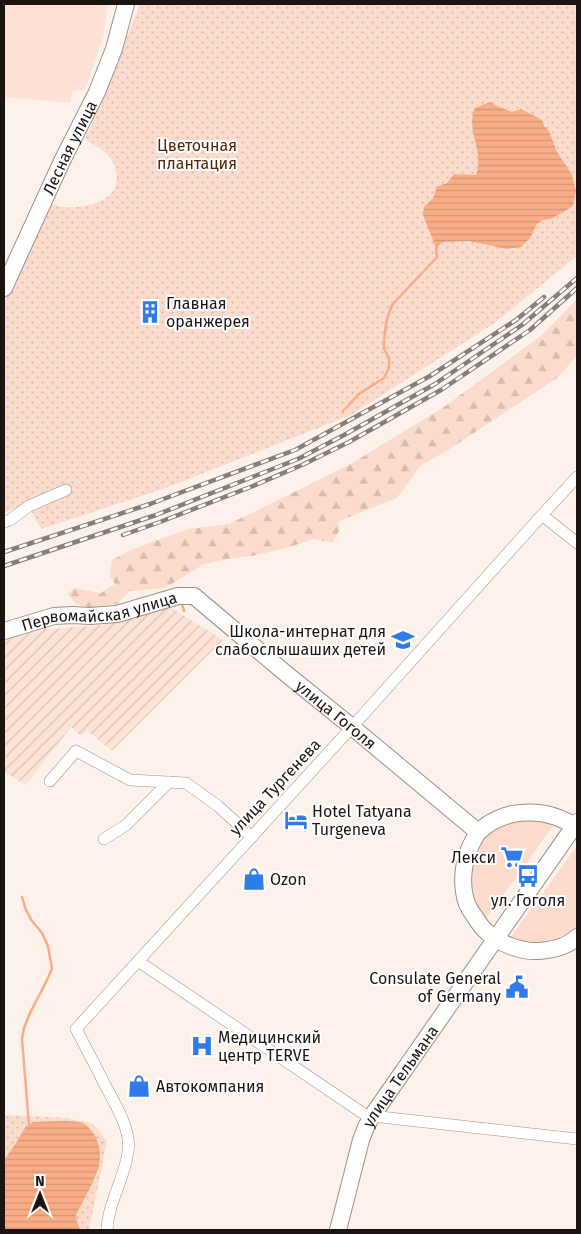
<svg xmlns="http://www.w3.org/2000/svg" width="581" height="1234" viewBox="0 0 581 1234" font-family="'Fira Sans',sans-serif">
  <defs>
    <pattern id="industrial-furrows" width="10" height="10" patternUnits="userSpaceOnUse" patternTransform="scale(1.25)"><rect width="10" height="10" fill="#fde2d5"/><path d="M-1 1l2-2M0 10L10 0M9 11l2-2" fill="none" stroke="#d8c1b6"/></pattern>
    <pattern id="forest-firs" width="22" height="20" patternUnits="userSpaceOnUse" patternTransform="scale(1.25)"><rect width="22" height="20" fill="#fbdccc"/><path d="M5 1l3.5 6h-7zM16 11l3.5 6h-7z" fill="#d7bcae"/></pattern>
    <pattern id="park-dots" width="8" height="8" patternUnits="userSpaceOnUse" patternTransform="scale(1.25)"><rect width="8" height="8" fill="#fbdccc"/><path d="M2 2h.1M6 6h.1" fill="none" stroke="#d7bcae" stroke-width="1.8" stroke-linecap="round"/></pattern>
    <pattern id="water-rules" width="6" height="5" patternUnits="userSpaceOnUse" patternTransform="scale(1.25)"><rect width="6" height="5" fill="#f8ad86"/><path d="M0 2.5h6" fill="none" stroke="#d49473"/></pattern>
  </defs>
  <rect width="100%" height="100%" fill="#fcf1eb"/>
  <!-- built -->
  <polygon fill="#fde2d5" points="4,4 108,4 104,35 85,90 73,91 70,103 4,97"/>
  <!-- industrial -->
  <polygon fill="url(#industrial-furrows)" points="170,607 223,640 112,751 88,731 81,736 71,727 26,785 4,772 4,637 34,630 103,625"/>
  <!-- grass -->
  <g fill="#fbdccc">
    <polygon points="516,817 556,822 485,920 476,909 471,889 470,873 474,852 484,834"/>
    <polygon points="577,846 577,926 567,934 553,941 531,945 510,938"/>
  </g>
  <!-- forest -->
  <polygon fill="url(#forest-firs)" points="577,299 577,356 557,378 448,450 420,466 397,498 339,521 339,531 332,543 314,539 286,548 252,556 233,558 204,564 165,588 129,591 118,604 91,608 76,604 68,594 74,588 101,593 115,584 110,576 112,560 131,550 188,529 229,524 349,465 444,407 542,335"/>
  <!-- park -->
  <g fill="url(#park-dots)">
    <path d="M140,4h437v252l-81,66 -145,93 -188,74 -122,40 -14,-26 -23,10v-211l48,-98c4,1 8,3 11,3 7,1 14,0 20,-1 25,-3 43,-19 29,-45 -5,-10 -18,-16 -27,-22l17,-37z"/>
    <polygon points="4,1115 67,1118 93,1124 107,1141 89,1230 80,1230 77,1221 76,1215 98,1171 95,1135 91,1129 84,1125 34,1122 26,1126 16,1143 4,1160"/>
  </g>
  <!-- water -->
  <g fill="url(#water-rules)">
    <path d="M490,102l7,4 15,6 9,-3 21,11 2,6 5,5 8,21 15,23 4,16 -3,15 -22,13 -8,1 -6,4 -7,14 -9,9 -14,2 -38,-8 -26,1 -7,6 -13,-33 1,-9c8,-5 11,-9 12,-19l11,-4 7,-9 22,1c9,-23 -11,-46 -1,-67z"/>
    <path d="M66,1121c6,1 13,0 18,3 15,9 19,31 14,45 -5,15 -15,32 -22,46l1,6 3,9h-76v-70l12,-17 10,-17 8,-4z"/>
  </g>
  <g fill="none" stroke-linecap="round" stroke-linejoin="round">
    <!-- stream -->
    <g stroke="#f8ad86" stroke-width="2.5">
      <polyline points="343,411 359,394 384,378 389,368 389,358 384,349 384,339 387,319 392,305 437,257 436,248"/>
      <polyline points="181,602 184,611"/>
      <polyline points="22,897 26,910 32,921 42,933 48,946 52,969 44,986 30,1013 24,1028 22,1039 29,1125"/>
    </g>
    <defs>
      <g id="street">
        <polyline points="542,515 577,543"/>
        <polyline points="4,522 10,520 29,506 66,490"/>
        <polyline points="50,781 76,751 130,780 186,783 218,806 252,837"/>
        <polyline points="104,839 126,825 169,782"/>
        <polyline points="138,961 364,1114 372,1116 577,1139"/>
        <path d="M107,1230c1,-27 17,-50 21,-78 4,-23 -15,-51 -25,-71 -9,-18 -18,-35 -27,-52l276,-302 190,-212 35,-38"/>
      </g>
      <g id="secondary">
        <path id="s1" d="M4,288l58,-127 35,-69 17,-43 12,-45"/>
        <path id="s2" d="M4,631l50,-15 19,-1 17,1 27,-2 61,-18h16l90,76 68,55 126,105"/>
        <path d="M577,828c-19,-14 -42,-18 -65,-14 -11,3 -25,9 -33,18 -3,2 -4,6 -6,9 -10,18 -13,43 -6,63 2,4 5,9 8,13 3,5 7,11 12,15 13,12 34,20 52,19 14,-1 28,-4 38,-14"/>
        <path id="s3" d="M338,1230l23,-90 5,-13 6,-11 205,-294"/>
      </g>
    </defs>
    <!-- street casing -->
    <use href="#street" stroke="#a08f86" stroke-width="12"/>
    <!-- secondary casing -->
    <use href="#secondary" stroke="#a08f86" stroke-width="18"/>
    <!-- street -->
    <use href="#street" stroke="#fff" stroke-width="11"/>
    <!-- secondary -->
    <use href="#secondary" stroke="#fff" stroke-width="16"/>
    <defs>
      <g id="rail">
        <polyline points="123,535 160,522 253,486 302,465 349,442 441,390 530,330 577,288"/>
        <polyline points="4,552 150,504 295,450 430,376 516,320 544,297"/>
        <polyline points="4,566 156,515 298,459 344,435 435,384 522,325 577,278"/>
      </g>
    </defs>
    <!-- rail casing -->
    <use href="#rail" stroke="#877e79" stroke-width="4.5"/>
    <!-- rail -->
    <use href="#rail" stroke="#fff" stroke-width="2.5" stroke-dasharray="8" stroke-linecap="butt"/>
  </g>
  <!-- icons -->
  <defs>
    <symbol id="building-bare" viewBox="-9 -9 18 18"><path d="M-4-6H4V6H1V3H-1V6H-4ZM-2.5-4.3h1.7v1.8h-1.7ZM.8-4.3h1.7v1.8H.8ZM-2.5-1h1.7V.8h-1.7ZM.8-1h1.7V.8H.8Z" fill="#2f7be7" stroke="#fff" stroke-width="2.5" paint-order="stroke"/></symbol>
    <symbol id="school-bare" viewBox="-9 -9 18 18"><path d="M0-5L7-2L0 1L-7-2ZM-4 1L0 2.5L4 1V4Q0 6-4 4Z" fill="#2f7be7" stroke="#fff" stroke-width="2.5" paint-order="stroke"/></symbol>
    <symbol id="hotel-bare" viewBox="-9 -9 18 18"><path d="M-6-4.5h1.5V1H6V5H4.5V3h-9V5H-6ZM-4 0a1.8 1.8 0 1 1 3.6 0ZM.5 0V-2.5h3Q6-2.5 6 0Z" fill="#2f7be7" stroke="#fff" stroke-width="2.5" paint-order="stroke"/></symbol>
    <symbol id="supermarket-bare" viewBox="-9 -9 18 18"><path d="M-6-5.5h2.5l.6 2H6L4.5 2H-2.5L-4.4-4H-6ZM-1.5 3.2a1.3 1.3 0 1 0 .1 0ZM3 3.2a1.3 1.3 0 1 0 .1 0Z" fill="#2f7be7" stroke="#fff" stroke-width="2.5" paint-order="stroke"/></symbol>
    <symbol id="bus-bare" viewBox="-9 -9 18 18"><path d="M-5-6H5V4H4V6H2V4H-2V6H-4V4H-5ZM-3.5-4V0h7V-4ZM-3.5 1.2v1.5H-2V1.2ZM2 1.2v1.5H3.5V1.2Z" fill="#2f7be7" stroke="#fff" stroke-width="2.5" paint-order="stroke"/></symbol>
    <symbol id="shop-bare" viewBox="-9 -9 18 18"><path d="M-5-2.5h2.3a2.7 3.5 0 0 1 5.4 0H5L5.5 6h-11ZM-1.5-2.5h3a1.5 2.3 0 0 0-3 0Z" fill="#2f7be7" stroke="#fff" stroke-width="2.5" paint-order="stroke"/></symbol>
    <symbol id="civic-bare" viewBox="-9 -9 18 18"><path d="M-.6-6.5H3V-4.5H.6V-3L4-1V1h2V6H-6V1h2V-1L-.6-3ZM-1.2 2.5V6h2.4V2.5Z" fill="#2f7be7" stroke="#fff" stroke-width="2.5" paint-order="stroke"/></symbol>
    <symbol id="hospital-bare" viewBox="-9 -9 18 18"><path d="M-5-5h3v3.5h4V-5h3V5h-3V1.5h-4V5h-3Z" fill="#2f7be7" stroke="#fff" stroke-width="2.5" paint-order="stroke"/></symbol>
  </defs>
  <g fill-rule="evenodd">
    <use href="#building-bare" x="134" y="296" width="32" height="32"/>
    <use href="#school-bare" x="387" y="624" width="32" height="32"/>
    <use href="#hotel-bare" x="280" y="804" width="32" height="32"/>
    <use href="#supermarket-bare" x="496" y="841" width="32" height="32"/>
    <use href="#bus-bare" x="512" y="860" width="32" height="32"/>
    <use href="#shop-bare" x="238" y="863" width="32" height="32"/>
    <use href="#civic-bare" x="501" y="971" width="32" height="32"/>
    <use href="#hospital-bare" x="186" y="1030" width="32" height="32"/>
    <use href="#shop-bare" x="123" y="1070" width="32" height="32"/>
  </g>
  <g text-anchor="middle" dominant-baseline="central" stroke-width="4" stroke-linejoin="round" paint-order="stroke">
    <!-- park labels -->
    <g font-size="16" fill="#532407" stroke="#fff">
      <text x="197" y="145">Цветочная<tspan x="197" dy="18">плантация</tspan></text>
    </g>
    <!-- street labels -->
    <g font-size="16" fill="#1b1411" stroke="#fff">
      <text stroke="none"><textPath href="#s1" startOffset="155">Лесная улица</textPath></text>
      <text stroke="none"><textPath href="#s2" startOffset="98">Первомайская улица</textPath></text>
      <text stroke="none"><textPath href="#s2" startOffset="380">улица Гоголя</textPath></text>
      <text transform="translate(275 787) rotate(-47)">улица Тургенева</text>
      <text stroke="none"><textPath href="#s3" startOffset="168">улица Тельмана</textPath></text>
    </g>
    <!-- poi labels -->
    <g font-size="16" fill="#1b1411" stroke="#fff" text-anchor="start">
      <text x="166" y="303">Главная<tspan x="166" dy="18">оранжерея</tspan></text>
      <text x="386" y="631" text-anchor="end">Школа-интернат для<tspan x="386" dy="18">слабослышаших детей</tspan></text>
      <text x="312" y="811">Hotel Tatyana<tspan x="312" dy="18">Turgeneva</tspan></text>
      <text x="496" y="857" text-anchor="end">Лекси</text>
      <text x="270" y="879">Ozon</text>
      <text x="528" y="900" text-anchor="middle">ул. Гоголя</text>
      <text x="501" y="978" text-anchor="end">Consulate General<tspan x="501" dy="18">of Germany</tspan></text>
      <text x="218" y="1037">Медицинский<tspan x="218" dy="18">центр TERVE</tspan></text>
      <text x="156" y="1086">Автокомпания</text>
    </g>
  </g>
  <!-- border -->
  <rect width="581" height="1234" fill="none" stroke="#1b1411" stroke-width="10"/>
  <!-- north arrow -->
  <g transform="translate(40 1194)" stroke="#ffffff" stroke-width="4" paint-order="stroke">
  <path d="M0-4L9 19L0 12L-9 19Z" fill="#1b1411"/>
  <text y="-8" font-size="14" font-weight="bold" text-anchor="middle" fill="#1b1411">N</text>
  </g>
</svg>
